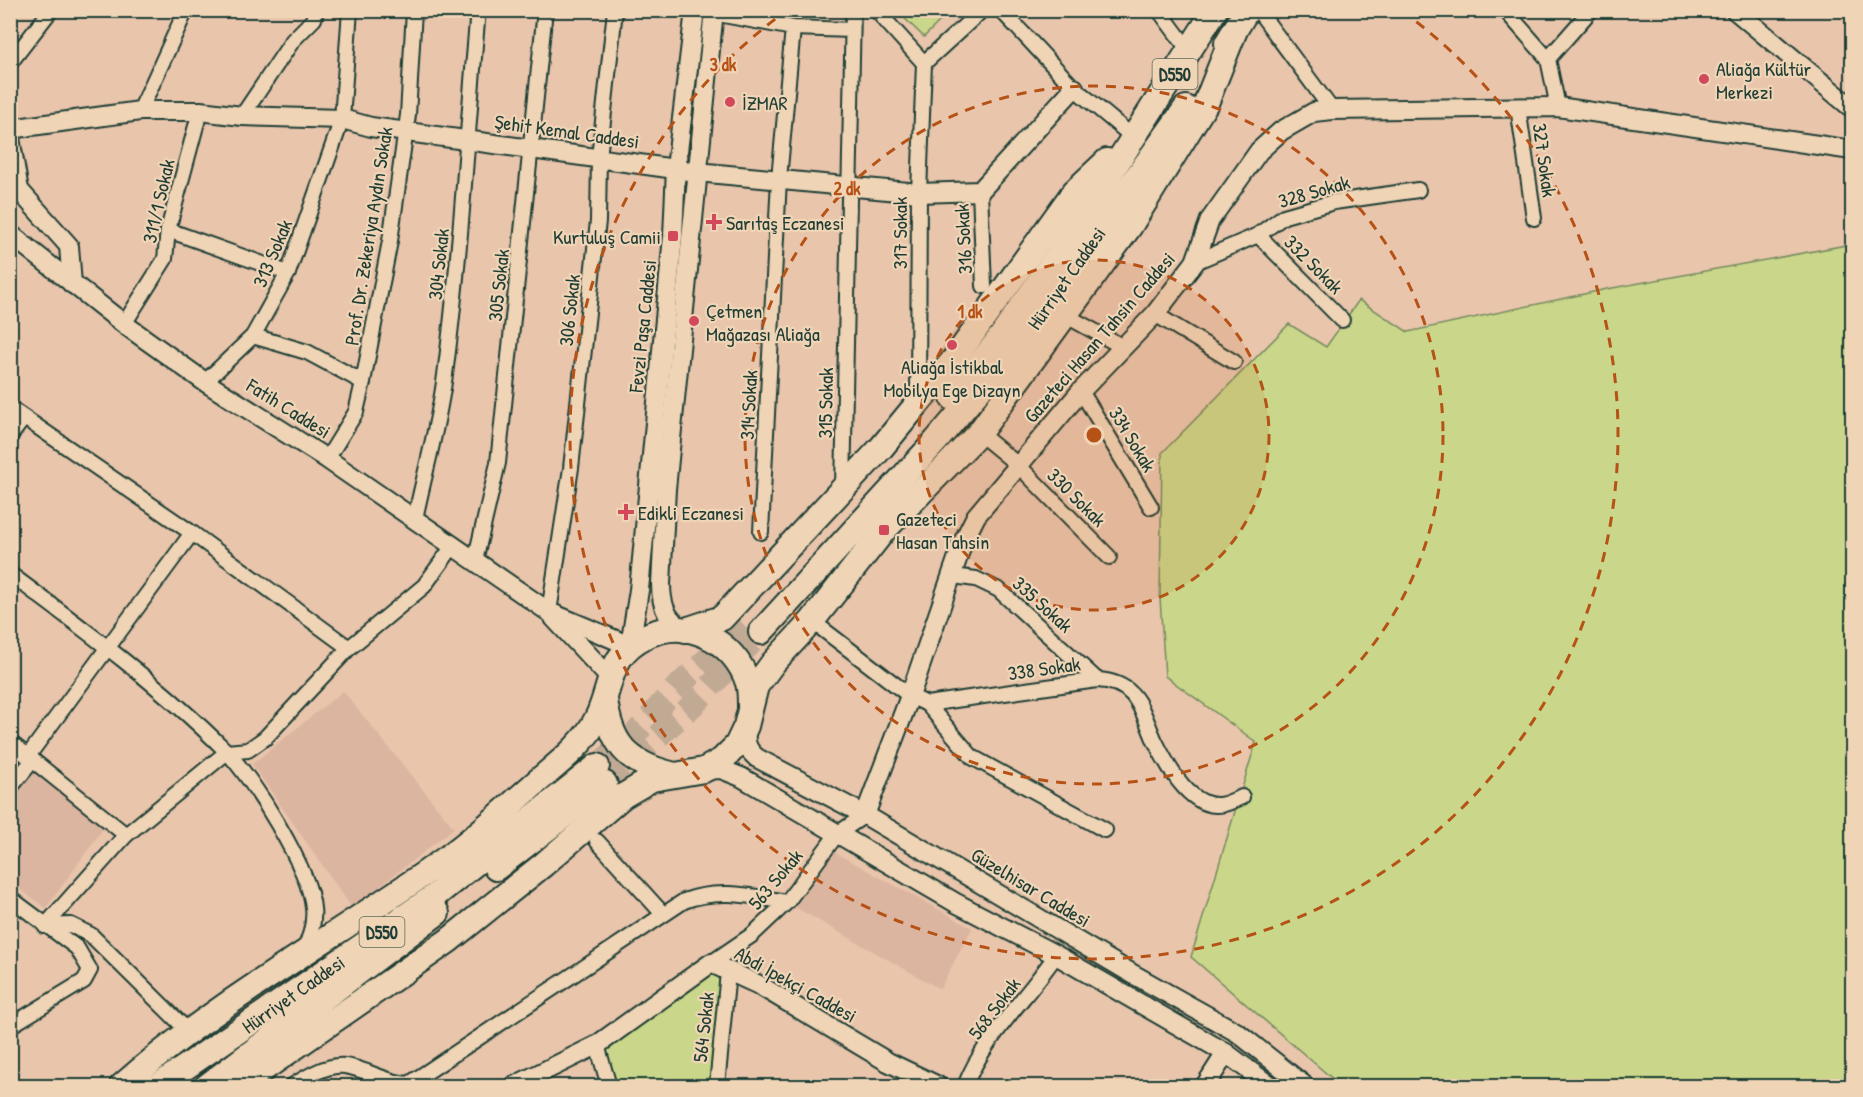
<svg xmlns="http://www.w3.org/2000/svg" width="1863" height="1097" viewBox="0 0 1863 1097" font-family="'Patrick Hand',sans-serif">
  <rect width="100%" height="100%" fill="#e9c5ac"/>
  <filter id="ink" filterUnits="userSpaceOnUse"><feTurbulence type="fractalNoise" baseFrequency=".0167" numOctaves="2"/><feDisplacementMap in="SourceGraphic" scale="12" xChannelSelector="R" yChannelSelector="G"/><feConvolveMatrix kernelMatrix="1 2 1 2 8 2 1 2 1" color-interpolation-filters="sRGB"/></filter>
  <g filter="url(#ink)">
    <!-- built -->
    <g fill="#dcb5a0">
      <polygon points="343,691 454,828 352,908 252,764"/>
      <polygon points="34,769 108,822 46,908 11,883 11,801"/>
      <polygon points="832,851 972,928 940,989 791,905"/>
    </g>
    <!-- green -->
    <g fill="#cad689" stroke="#748a5e" stroke-width="1.5">
      <polygon points="897,11 950,11 924,37"/>
      <polygon points="1852,244 1852,1086 1341,1086 1191,957 1256,742 1165,676 1160,598 1162,453 1289,324 1326,347 1359,300 1408,332 1607,289"/>
      <polygon points="711,963 728,972 717,1086 609,1086 597,1045"/>
    </g>
    <g fill="none" stroke-linecap="round" stroke-linejoin="round">
      <!-- highway-tunnel -->
      <g stroke="#c1aa94" stroke-width="24" stroke-dasharray="24 12" stroke-linecap="butt">
        <polyline points="597,766 636,733 674,690 751,619"/>
        <polyline points="605,784 695,703 761,632"/>
      </g>
      <defs>
        <g id="street">
          <polyline points="876,10 924,63"/>
          <polyline points="1001,10 1074,88 1133,137"/>
          <polyline points="1159,10 1190,52"/>
          <polyline points="1258,10 1332,110"/>
          <polyline points="1505,10 1548,59 1558,107"/>
          <polyline points="713,13 793,28 852,30"/>
          <polyline points="1548,59 1591,10"/>
          <polyline points="10,63 51,10"/>
          <polyline points="924,63 982,10"/>
          <polyline points="1518,107 1534,218"/>
          <polyline points="140,111 186,10"/>
          <polyline points="242,116 293,40 314,19 316,10"/>
          <polyline points="980,191 984,286"/>
          <polyline points="168,230 288,273"/>
          <polyline points="1258,235 1342,320"/>
          <polyline points="1195,262 1258,235 1284,216 1334,202 1418,190"/>
          <polyline points="1155,314 1234,362"/>
          <polyline points="1065,315 1123,347"/>
          <polyline points="124,324 165,259 168,230 200,111"/>
          <polyline points="253,336 307,352 363,382"/>
          <polyline points="205,382 253,336 288,273 342,119 350,10"/>
          <polyline points="1081,391 1151,507"/>
          <polyline points="918,400 919,193 924,63"/>
          <polyline points="10,408 192,533 349,648"/>
          <polyline points="979,433 1018,465 1109,557"/>
          <polyline points="10,436 24,418"/>
          <polyline points="327,459 356,412 363,382 390,241 408,115 414,10"/>
          <polyline points="843,488 853,10"/>
          <path d="M415,519c10,-48 24,-96 30,-144 16,-121 22,-243 33,-365"/>
          <polyline points="761,532 779,179 793,28"/>
          <polyline points="475,561 498,463 545,10"/>
          <path d="M10,574c74,55 150,111 215,176 28,28 85,120 88,158 2,16 -3,30 -10,44"/>
          <polyline points="953,576 976,579 999,590 1097,680"/>
          <polyline points="549,612 571,468 598,221 599,158 615,10"/>
          <path d="M812,621l98,75 17,8 170,-24c41,2 44,30 58,61 11,22 32,63 61,64 8,1 18,-5 26,-8"/>
          <polyline points="927,704 972,757 1105,830"/>
          <polyline points="10,742 126,835"/>
          <polyline points="28,756 192,533"/>
          <polyline points="10,788 33,760"/>
          <polyline points="597,841 663,914"/>
          <polyline points="10,898 77,948 90,970 84,981 10,1026"/>
          <polyline points="45,926 126,835 227,752 248,750 265,738 349,648 424,586 453,546"/>
          <polyline points="45,926 71,925 91,935 190,1033"/>
          <polyline points="711,963 752,935 787,902 837,834 865,815"/>
          <polyline points="597,1045 609,1086"/>
          <path d="M292,1086c14,-9 35,-22 53,-20 22,3 41,17 64,18l275,-183c34,-13 67,-5 103,1"/>
          <polyline points="717,1086 728,972"/>
          <path d="M965,1086c19,-49 62,-88 91,-131"/>
        </g>
        <g id="secondary">
          <polyline points="1735,10 1852,108"/>
          <polyline points="10,129 140,111 200,111 242,116 342,119 371,127 697,172 919,193 980,191 1074,88"/>
          <polyline points="10,138 19,190 69,246 72,284"/>
          <polyline points="10,234 124,324 205,382 327,459 549,612 630,646 639,590 673,236 676,168 695,10"/>
          <polyline points="554,618 609,677"/>
          <path d="M686,630c-20,-8 -25,-26 -25,-46l5,-95 48,-479"/>
          <path d="M746,726c-1,15 -1,22 11,32l108,57 266,158 107,60 67,53"/>
          <polyline points="704,770 721,769 741,777 956,903 1056,955 1226,1053 1270,1086"/>
          <polyline points="865,815 910,696 963,542 976,516 1081,391 1155,314 1195,262 1210,220 1259,151 1281,131 1314,112 1332,110 1558,107 1852,150"/>
          <polyline points="514,1086 597,1045 711,963 759,985 888,1062 938,1086"/>
          <polyline points="1205,1086 1226,1053"/>
        </g>
        <g id="highway">
          <polyline points="1227,43 1247,10"/>
          <polyline points="953,398 1000,338 1064,246 1215,10"/>
          <polyline points="686,630 722,618 881,448 955,358 1074,192 1107,161"/>
          <polyline points="761,632 936,441 1014,349 1186,108"/>
          <path d="M605,699c5,44 22,64 66,75"/>
          <polyline points="496,868 605,784"/>
          <path d="M122,1086c96,-86 221,-153 326,-229 32,-23 61,-51 91,-77 20,-17 46,-37 58,-62 16,-33 10,-63 49,-82 41,-20 89,5 102,47 2,7 2,15 2,23"/>
          <polyline points="158,1086 432,898 597,766"/>
          <polyline points="207,1086 437,913"/>
          <polyline points="239,1086 448,941 544,864 623,796 652,779 704,770 722,760 737,745 746,726 756,686 773,663 812,621 884,530 979,433 1130,226 1206,103 1235,30"/>
        </g>
      </defs>
      <!-- street casing -->
      <use href="#street" stroke="#1f3d34" stroke-width="18"/>
      <!-- secondary casing -->
      <use href="#secondary" stroke="#1f3d34" stroke-width="22"/>
      <!-- highway casing -->
      <use href="#highway" stroke="#1f3d34" stroke-width="28"/>
      <!-- street -->
      <use href="#street" stroke="#efd4b6" stroke-width="14"/>
      <!-- secondary -->
      <use href="#secondary" stroke="#efd4b6" stroke-width="18"/>
      <!-- highway -->
      <use href="#highway" stroke="#efd4b6" stroke-width="24"/>
    </g>
  </g>
  <!-- distance rings -->
  <circle cx="1094" cy="435" r="175" fill="#b65216" fill-opacity=".12"/>
  <g fill="none" stroke="#b65216" stroke-width="3" stroke-dasharray="10 8">
    <circle cx="1094" cy="435" r="175"/>
    <circle cx="1094" cy="435" r="349"/>
    <path d="M1402 11A524 524 0 1 1 786 11"/>
  </g>
  <!-- markers -->
  <g fill="#d1495b" stroke="#efd4b6" stroke-width="2">
    <circle cx="1704" cy="79" r="6"/>
    <circle cx="730" cy="102" r="6"/>
    <path d="M711 213h6v6h6v6h-6v6h-6v-6h-6v-6h6z"/>
    <rect x="667" y="230" width="12" height="12" rx="3"/>
    <circle cx="694" cy="321" r="6"/>
    <circle cx="952" cy="345" r="6"/>
    <path d="M623 503h6v6h6v6h-6v6h-6v-6h-6v-6h6z"/>
    <rect x="878" y="524" width="12" height="12" rx="3"/>
  </g>
  <g text-anchor="middle" dominant-baseline="central" stroke-width="4.5" stroke-linejoin="round" paint-order="stroke">
    <!-- shield labels -->
    <g fill="#efd4b6" stroke="#5d6a5b" stroke-width="1.5">
      <rect x="1152.5" y="59" width="45" height="30" rx="4.5"/>
      <rect x="359.5" y="917" width="45" height="30" rx="4.5"/>
    </g>
    <g font-size="18" font-weight="bold" fill="#1f3d34">
      <text x="1175" y="74">D550</text>
      <text x="382" y="932">D550</text>
    </g>
    <!-- poi labels -->
    <g font-size="20" fill="#1f3d34" stroke="#efd4b6" text-anchor="start">
      <text x="1716" y="68">Aliağa Kültür<tspan x="1716" dy="23">Merkezi</tspan></text>
      <text x="742" y="102">İZMAR</text>
      <text x="726" y="222">Sarıtaş Eczanesi</text>
      <text x="661" y="236" text-anchor="end">Kurtuluş Camii</text>
      <text x="706" y="310">Çetmen<tspan x="706" dy="23">Mağazası Aliağa</tspan></text>
      <text x="952" y="366" text-anchor="middle">Aliağa İstikbal<tspan x="952" dy="23">Mobilya Ege Dizayn</tspan></text>
      <text x="638" y="512">Edikli Eczanesi</text>
      <text x="896" y="518">Gazeteci<tspan x="896" dy="23">Hasan Tahsin</tspan></text>
    </g>
    <!-- street labels -->
    <g font-size="20" fill="#1f3d34" stroke="#efd4b6">
      <text transform="translate(567 131) rotate(8)">Şehit Kemal Caddesi</text>
      <text transform="translate(1545 160) rotate(82)">327 Sokak</text>
      <text transform="translate(1314 191) rotate(-16)">328 Sokak</text>
      <text transform="translate(158 201) rotate(-77)">311/1 Sokak</text>
      <text transform="translate(899 233) rotate(-90)">317 Sokak</text>
      <text transform="translate(368 236) rotate(-81)">Prof. Dr. Zekeriya Aydın Sokak</text>
      <text transform="translate(963 239) rotate(-93)">316 Sokak</text>
      <text transform="translate(272 253) rotate(-67)">313 Sokak</text>
      <text transform="translate(438 264) rotate(-84)">304 Sokak</text>
      <text transform="translate(1314 264) rotate(45)">332 Sokak</text>
      <text transform="translate(1066 278) rotate(-55)">Hürriyet Caddesi</text>
      <text transform="translate(498 285) rotate(-84)">305 Sokak</text>
      <text transform="translate(569 310) rotate(-84)">306 Sokak</text>
      <text transform="translate(642 326) rotate(-84)">Fevzi Paşa Caddesi</text>
      <text transform="translate(1099 337) rotate(-49)">Gazeteci Hasan Tahsin Caddesi</text>
      <text transform="translate(825 403) rotate(-89)">315 Sokak</text>
      <text transform="translate(748 405) rotate(-87)">314 Sokak</text>
      <text transform="translate(289 408) rotate(32)">Fatih Caddesi</text>
      <text transform="translate(1133 439) rotate(59)">334 Sokak</text>
      <text transform="translate(1077 497) rotate(45)">330 Sokak</text>
      <text transform="translate(1043 604) rotate(42)">335 Sokak</text>
      <text transform="translate(1044 668) rotate(-8)">338 Sokak</text>
      <text transform="translate(775 879) rotate(-50)">563 Sokak</text>
      <text transform="translate(1031 887) rotate(31)">Güzelhisar Caddesi</text>
      <text transform="translate(796 984) rotate(29)">Abdi İpekçi Caddesi</text>
      <text transform="translate(293 994) rotate(-35)">Hürriyet Caddesi</text>
      <text transform="translate(994 1008) rotate(-53)">568 Sokak</text>
      <text transform="translate(703 1027) rotate(-84)">564 Sokak</text>
    </g>
  </g>
  <circle cx="1094" cy="435" r="9" fill="#b65216" stroke="#efd4b6" stroke-width="3"/>
  <g font-size="18" text-anchor="middle" font-weight="bold" fill="#b65216" stroke="#efd4b6" stroke-width="4.5" stroke-linejoin="round" paint-order="stroke">
    <text x="723" y="71">3 dk</text>
    <text x="847" y="195">2 dk</text>
    <text x="970" y="318">1 dk</text>
  </g>
  <!-- margin -->
  <rect width="1863" height="1097" fill="none" stroke="#efd4b6" stroke-width="36"/>
  <rect x="18" y="18" width="1827" height="1061" fill="none" stroke="#1f3d34" stroke-width="2" filter="url(#ink)"/>
</svg>
